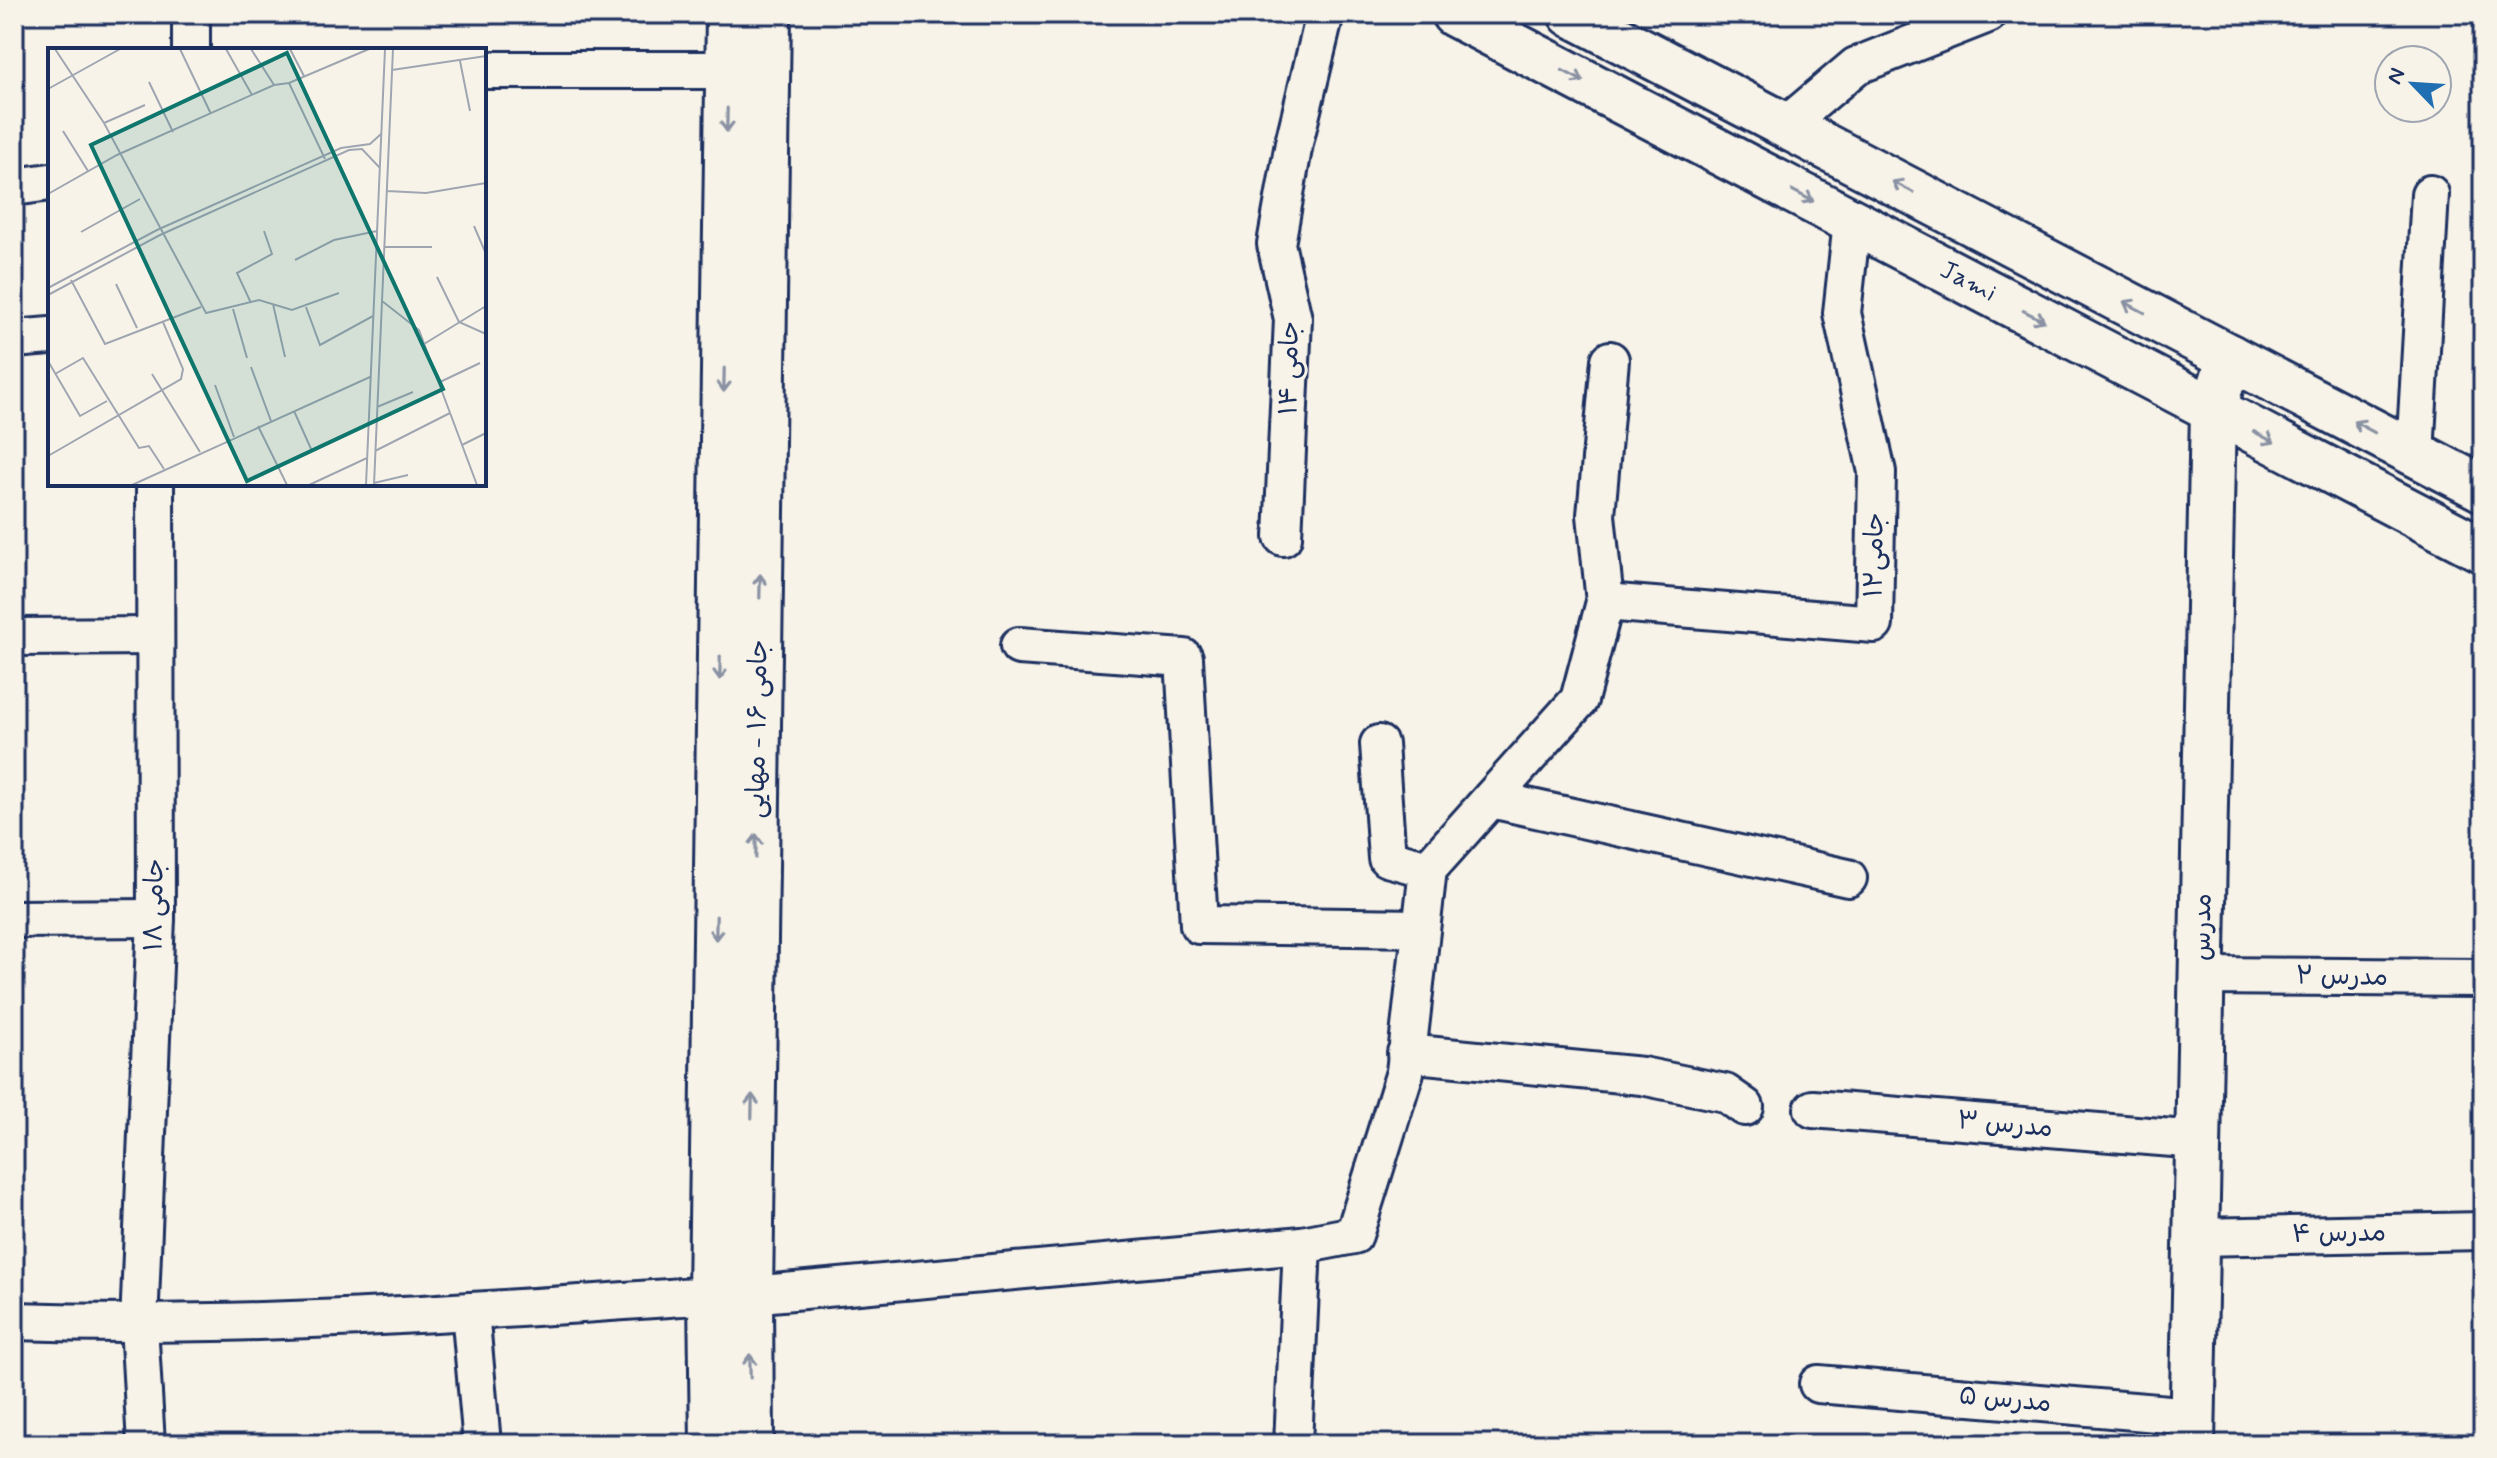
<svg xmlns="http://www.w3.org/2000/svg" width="2497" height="1458" viewBox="0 0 2497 1458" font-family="Mynerve,'Playpen Sans Arabic',sans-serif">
  <rect width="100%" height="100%" fill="#f7f3e8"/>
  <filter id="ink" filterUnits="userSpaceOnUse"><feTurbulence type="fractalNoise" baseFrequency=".0125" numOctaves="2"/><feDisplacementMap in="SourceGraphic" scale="16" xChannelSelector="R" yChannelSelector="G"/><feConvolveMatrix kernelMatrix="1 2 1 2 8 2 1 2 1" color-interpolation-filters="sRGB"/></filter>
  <g filter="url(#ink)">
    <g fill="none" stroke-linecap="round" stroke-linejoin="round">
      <defs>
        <g id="street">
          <polyline points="191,50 191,14"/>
          <polyline points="484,70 753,70"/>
          <polyline points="1785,126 1856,66 1988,14"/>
          <polyline points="14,187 50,182"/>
          <polyline points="14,339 50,336"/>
          <polyline points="2415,454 2430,194"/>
          <polyline points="1283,537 1293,319 1276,244 1294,143 1325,14"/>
          <polyline points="1605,602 1874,624 1877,472 1842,313 1852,222"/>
          <polyline points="14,637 155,636"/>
          <polyline points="1019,646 1184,658 1199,925 1421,928"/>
          <polyline points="1379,744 1387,858 1428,869"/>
          <polyline points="1491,799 1848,878"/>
          <polyline points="14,919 156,918"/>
          <polyline points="2202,976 2483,978"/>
          <polyline points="1406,1053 1642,1076 1725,1093 1745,1107"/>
          <polyline points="1813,1109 2198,1140"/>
          <polyline points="2196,1237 2483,1231"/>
          <polyline points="750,1295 1302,1245 1354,1235 1405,1072 1428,869 1579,700 1605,602 1596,515 1610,360"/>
          <polyline points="470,1311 482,1444"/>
          <path d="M14,1321c233,8 465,-10 697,-26"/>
          <polyline points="1818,1384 2192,1416"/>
          <polyline points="146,1444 139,1325 156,918 155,484"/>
          <polyline points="1293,1444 1302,1245"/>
        </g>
        <g id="secondary">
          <polyline points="1454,14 2483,550"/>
          <polyline points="1571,14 2483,489"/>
          <polyline points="713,1444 711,1295 729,14"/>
          <polyline points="751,1444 750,1295 768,14"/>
          <polyline points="2192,1444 2213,410 2230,357"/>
        </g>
      </defs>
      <!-- street casing -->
      <use href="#street" stroke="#1b2f5e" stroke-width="42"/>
      <!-- secondary casing -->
      <use href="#secondary" stroke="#1b2f5e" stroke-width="50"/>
      <!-- street -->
      <use href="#street" stroke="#f7f3e8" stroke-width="36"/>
      <!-- secondary -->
      <use href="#secondary" stroke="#f7f3e8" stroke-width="44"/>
    </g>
    <!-- one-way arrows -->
    <defs><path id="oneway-shaft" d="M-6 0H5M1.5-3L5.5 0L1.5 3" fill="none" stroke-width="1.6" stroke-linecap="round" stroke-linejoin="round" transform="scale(2)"/></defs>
    <g stroke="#8991a3">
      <use href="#oneway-shaft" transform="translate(1573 76) rotate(28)"/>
      <use href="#oneway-shaft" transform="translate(727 120) rotate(91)"/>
      <use href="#oneway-shaft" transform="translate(1903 187) rotate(-152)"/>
      <use href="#oneway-shaft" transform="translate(1803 196) rotate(28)"/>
      <use href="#oneway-shaft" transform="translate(2134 307) rotate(-152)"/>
      <use href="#oneway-shaft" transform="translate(2034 316) rotate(27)"/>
      <use href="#oneway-shaft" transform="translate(724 380) rotate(91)"/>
      <use href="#oneway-shaft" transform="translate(2364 427) rotate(-152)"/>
      <use href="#oneway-shaft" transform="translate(2264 437) rotate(28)"/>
      <use href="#oneway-shaft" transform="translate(760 586) rotate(-89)"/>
      <use href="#oneway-shaft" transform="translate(720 668) rotate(91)"/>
      <use href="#oneway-shaft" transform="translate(756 846) rotate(-89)"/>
      <use href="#oneway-shaft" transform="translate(716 928) rotate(91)"/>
      <use href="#oneway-shaft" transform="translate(752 1106) rotate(-89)"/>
      <use href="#oneway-shaft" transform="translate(750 1366) rotate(-91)"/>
    </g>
  </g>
  <g text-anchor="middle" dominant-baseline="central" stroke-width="6" stroke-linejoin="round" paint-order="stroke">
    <!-- street labels -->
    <g font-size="26" fill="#1b2f5e" stroke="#f7f3e8">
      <text transform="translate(1968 282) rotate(27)">Jami</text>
      <text transform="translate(1290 368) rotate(-89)">جامی ۱۴</text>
      <text transform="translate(1875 555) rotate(-89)">جامی۱۲</text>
      <text transform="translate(758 729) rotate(-89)">جامی ۱۶ - مهایی</text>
      <text transform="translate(155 905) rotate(-89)">جامی ۱۸</text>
      <text transform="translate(2203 927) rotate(-89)">مدرس</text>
      <text transform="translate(2342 977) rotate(1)">مدرس ۲</text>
      <text transform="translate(2005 1125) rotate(5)">مدرس ۳</text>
      <text transform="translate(2339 1234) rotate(-1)">مدرس ۴</text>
      <text transform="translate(2005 1400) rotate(5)">مدرس ۵</text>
    </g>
  </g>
  <!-- overview -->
  <g transform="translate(48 48)">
    <rect width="438" height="438" fill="#f7f3e8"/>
    <path fill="none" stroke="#9fa5b1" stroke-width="2" d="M7,1l49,74 102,190 53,-13 33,10 47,-17M132,1l31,65M178,1l26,46M203,1l23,36M242,1l14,27M412,13l10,50M344,22l94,-14M101,34l24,50M241,35l36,76M0,41l72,-40M56,75l41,-18M15,83l25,40M339,143l39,2 60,-10M0,146l69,-39 157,-70 15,-2 80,-34M426,178l12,28M33,184l59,-33M336,199h48M247,212l39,-20 43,-9M389,229l22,45 27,12M23,232l34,64 96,-37M68,236l21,44M0,240l109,-58 184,-82 29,-4 11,-10M0,247l112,-60 189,-85 13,-1 18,19M334,253l37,29 58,155M203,255l-14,-30 35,-19 -8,-23M225,256l12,53M258,259l14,38 53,-29M185,261l14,49M376,296l62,-38M0,313l32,55 27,-15M203,319l20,54M7,326l28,-16 56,90 10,-2 15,23M104,326l48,78M392,334l40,-19M167,337l19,52M329,359l36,-15M246,363l18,40M210,378l29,59M414,397l24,-12M327,403l75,-38M0,408l133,-77 2,-10 -20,-47M326,435l34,-8M84,437l238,-108M261,437l58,-27M318,437l19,-436M326,437l19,-436"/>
    <path fill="#0f766e" fill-opacity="0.15" stroke="#0f766e" stroke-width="4" d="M239,5l156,336 -196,92 -156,-336z"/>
    <rect width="438" height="438" fill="none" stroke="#1b2f5e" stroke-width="4"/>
  </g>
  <!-- margin -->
  <rect width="2497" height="1458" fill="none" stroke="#f7f3e8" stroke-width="48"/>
  <rect x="24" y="24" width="2449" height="1410" fill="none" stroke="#1b2f5e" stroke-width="3" filter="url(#ink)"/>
  <!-- north arrow -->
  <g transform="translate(2413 84) rotate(295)"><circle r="38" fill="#f7f3e8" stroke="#9fa5b1" stroke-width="2"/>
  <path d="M0-6L14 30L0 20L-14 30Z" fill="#1f6fb2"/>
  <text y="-12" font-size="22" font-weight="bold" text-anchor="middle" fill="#1b2f5e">N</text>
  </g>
</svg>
